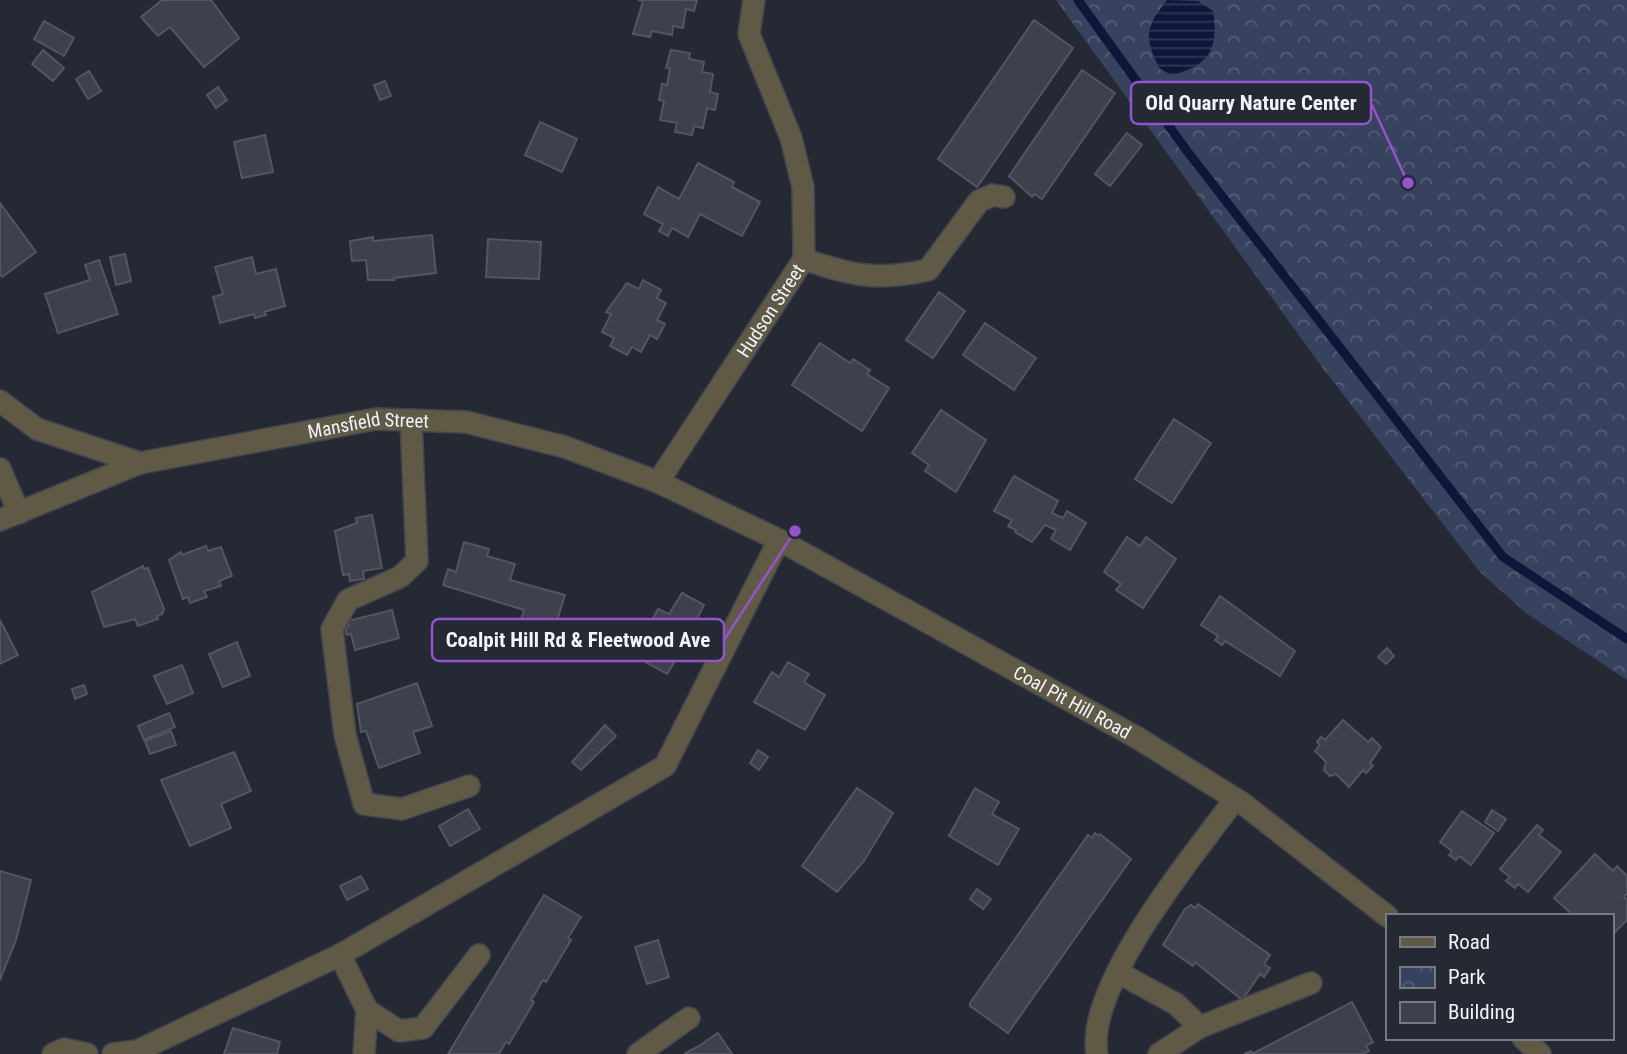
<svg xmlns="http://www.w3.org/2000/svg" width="1627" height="1054" viewBox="0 0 1627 1054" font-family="'Roboto Condensed',sans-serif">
  <defs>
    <pattern id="park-crowns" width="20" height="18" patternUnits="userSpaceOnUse" patternTransform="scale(1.75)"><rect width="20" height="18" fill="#37425e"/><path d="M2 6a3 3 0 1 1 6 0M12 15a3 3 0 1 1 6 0" fill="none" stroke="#545e76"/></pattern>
    <pattern id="water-rules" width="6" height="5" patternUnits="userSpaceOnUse" patternTransform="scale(1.75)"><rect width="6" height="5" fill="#0d1739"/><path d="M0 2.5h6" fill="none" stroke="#313957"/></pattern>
  </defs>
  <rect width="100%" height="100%" fill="#252933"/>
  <!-- park -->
  <polygon fill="url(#park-crowns)" points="1056,0 1627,0 1627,680 1526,613 1480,572 1322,367"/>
  <!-- water -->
  <path fill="url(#water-rules)" d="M1167,0l31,1 15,10c6,38 -4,55 -42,64l-12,-7c-15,-32 -14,-40 8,-68z"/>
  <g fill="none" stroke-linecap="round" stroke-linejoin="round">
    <!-- stream -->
    <polyline stroke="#0d1739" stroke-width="9" points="1078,0 1187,151 1503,557 1627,639"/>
  </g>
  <!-- building -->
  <g fill="#3d414c" stroke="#515661" stroke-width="2">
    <polygon points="162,0 211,0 239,38 204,67 170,27 158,36 141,17"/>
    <polygon points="638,0 697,0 694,11 686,9 683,28 673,26 672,35 652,31 650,37 633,34 643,1"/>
    <polygon points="1034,20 1073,48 977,187 938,159"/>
    <polygon points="44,21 74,38 64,56 34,39"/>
    <polygon points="43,50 64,68 53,81 32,64"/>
    <polygon points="671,50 690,53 689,59 704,62 702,72 713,74 710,92 718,94 715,110 707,108 703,128 694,126 692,135 675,132 677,123 660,120 664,101 659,100 662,84 667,85 670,68 666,68"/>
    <polygon points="1082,70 1115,93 1042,199 1034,194 1032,197 1009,176"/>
    <polygon points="89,71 101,91 88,99 76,79"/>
    <polygon points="385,81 391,96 380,100 374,85"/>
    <polygon points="218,87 227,100 216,108 207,95"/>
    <polygon points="540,122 577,139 562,172 525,155"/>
    <polygon points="1127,133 1142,145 1110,186 1095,174"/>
    <polygon points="265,135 273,172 242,178 234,142"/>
    <polygon points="698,163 734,182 732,187 760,202 742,236 700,214 688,237 672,228 668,236 659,231 663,224 644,214 658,187 679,199"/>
    <polygon points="0,203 36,252 2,277 0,274"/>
    <polygon points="432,235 436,273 394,278 394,280 368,280 366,260 352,261 350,241 373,237 373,241"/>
    <polygon points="488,239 541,242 539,279 486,277"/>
    <polygon points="125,254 131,281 116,285 110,257"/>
    <polygon points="252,257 256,274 276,269 285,306 264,312 266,315 255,318 254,314 220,323 213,297 223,294 215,267"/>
    <polygon points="99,260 118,314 58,333 45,294 90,280 85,265"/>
    <polygon points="643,280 661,290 657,298 666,303 657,320 665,324 657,339 650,335 641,352 632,347 627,355 610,346 614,338 602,332 611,314 606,312 627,283 639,289"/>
    <polygon points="939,292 965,311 933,358 906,340"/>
    <polygon points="985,323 1036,358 1014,390 963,355"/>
    <polygon points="820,343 850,363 853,359 870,370 867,374 889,388 862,431 792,385"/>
    <polygon points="941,410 986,440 956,492 925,471 929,465 912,453"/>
    <polygon points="1174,419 1211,443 1172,503 1135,479"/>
    <polygon points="1014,476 1058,501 1052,513 1063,518 1067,511 1086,523 1070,550 1051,539 1056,530 1045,525 1032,542 1015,532 1016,530 1008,526 1012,520 994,511"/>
    <polygon points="372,515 382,568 363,571 364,579 350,581 349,574 343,575 335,531 357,523 356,518"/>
    <polygon points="1127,537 1140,546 1146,537 1176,559 1143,608 1116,590 1121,584 1104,572"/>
    <polygon points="464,542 489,549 487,556 515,564 510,580 565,595 553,633 520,623 524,610 443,585 448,569 456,572"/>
    <polygon points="206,546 208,551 221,547 232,576 219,581 221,586 204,591 207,597 190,603 188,597 183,599 169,560 181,552 182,555"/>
    <polygon points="143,566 144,569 148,568 164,609 162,614 157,616 158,619 138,626 135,619 104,627 92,592"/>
    <polygon points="682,593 704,605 687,639 691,642 688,646 685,645 667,674 633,655 658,609 669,614"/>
    <polygon points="1220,596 1295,651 1280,676 1225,641 1222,645 1215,640 1218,636 1201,625"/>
    <polygon points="392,610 399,638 355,650 351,634 347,635 345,628 349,626 348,621"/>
    <polygon points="0,620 18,655 0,664"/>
    <polygon points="237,642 250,676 223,687 209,654"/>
    <polygon points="1387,648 1394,656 1386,664 1378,657"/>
    <polygon points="788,662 809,674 804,682 825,695 805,730 754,702 772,672 779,677"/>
    <polygon points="182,665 193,693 167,704 154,676"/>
    <polygon points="417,683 432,726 413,732 420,753 379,768 366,731 361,732 357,704"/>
    <polygon points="84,685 87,694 75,699 72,689"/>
    <polygon points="169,713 175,727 144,740 138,726"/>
    <polygon points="1343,720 1368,742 1372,738 1381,747 1370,763 1373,766 1366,773 1363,770 1349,787 1336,774 1330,776 1324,770 1326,762 1315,751 1320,745 1317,742 1321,737 1325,740"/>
    <polygon points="605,725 616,736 581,770 572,762"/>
    <polygon points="171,731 176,745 150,754 145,741"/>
    <polygon points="758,750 768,757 759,770 750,763"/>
    <polygon points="234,752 251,791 221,804 231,828 190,846 161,780"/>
    <polygon points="857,788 893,813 864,861 837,892 802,866"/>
    <polygon points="975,788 999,802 992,814 1019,829 998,865 949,836"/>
    <polygon points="468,809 480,829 450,846 439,826"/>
    <polygon points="1492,810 1506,819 1498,831 1485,822"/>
    <polygon points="1462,811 1494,833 1471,865 1459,856 1456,860 1449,855 1452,851 1440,842"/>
    <polygon points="1537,825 1543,830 1539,835 1561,852 1528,892 1518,884 1515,888 1506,881 1510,877 1500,869"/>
    <polygon points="1095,833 1099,836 1100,834 1131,859 1008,1033 970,1006 970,1003 1088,835 1092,838"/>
    <polygon points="1595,854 1613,871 1617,866 1627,876 1627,893 1624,897 1627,900 1627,920 1611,936 1611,916 1574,916 1554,898"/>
    <polygon points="0,871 31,880 16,940 0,980"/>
    <polygon points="361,876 368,889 347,900 340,886"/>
    <polygon points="977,889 991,899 983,909 970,899"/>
    <polygon points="544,895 581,917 568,938 571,940 546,982 543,980 535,994 531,1000 534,1002 509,1044 506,1042 499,1054 448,1054"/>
    <polygon points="1198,904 1270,955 1264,964 1270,968 1264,977 1260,974 1242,1000 1195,962 1193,966 1163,945 1185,909 1191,905 1195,908"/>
    <polygon points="658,940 669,977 647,984 635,947"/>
    <polygon points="1352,1002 1373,1042 1366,1046 1369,1051 1362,1054 1244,1054 1251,1051 1252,1054"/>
    <polygon points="233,1028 280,1042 277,1054 224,1054"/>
    <polygon points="718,1033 732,1054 684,1054 699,1046"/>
  </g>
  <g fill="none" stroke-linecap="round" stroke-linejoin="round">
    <defs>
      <g id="minor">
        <path d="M804,259c47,17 74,22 124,11l51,-69 14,-6 11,2"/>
        <polyline points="0,401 37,429 140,463"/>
        <polyline points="411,420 417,561 400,577 348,600 332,629 345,735 364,804 402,809 469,786"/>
        <polyline points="0,469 19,513"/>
        <path id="s1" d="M658,482l146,-223 -1,-72 -12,-49 -42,-104 5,-34"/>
        <path id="s2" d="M0,520l140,-57 236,-44 90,3 99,25 93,35 121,58 357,197 106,66 145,113"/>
        <polyline points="340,955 367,1010 364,1054"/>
        <polyline points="1119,973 1176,1004 1200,1027"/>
        <polyline points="367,1010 399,1031 423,1028 479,955"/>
        <polyline points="1523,1038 1540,1054"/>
        <polyline points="53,1054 64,1049 87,1054"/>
        <polyline points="113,1054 137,1051 340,955 665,766 779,540"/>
        <polyline points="638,1054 689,1018"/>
        <path d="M1097,1054c-12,-69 97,-199 138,-255"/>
        <polyline points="1159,1054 1200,1027 1311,983"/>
      </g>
    </defs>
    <!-- minor casing -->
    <use href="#minor" stroke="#41454f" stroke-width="24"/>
    <!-- minor -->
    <use href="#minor" stroke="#605946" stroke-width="21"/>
  </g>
  <g text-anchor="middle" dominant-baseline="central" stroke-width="5" stroke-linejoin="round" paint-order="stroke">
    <!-- street labels -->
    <g font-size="19" fill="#f0f3fa" stroke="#252933">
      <text stroke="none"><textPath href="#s1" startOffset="205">Hudson Street</textPath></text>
      <text stroke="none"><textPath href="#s2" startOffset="383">Mansfield Street</textPath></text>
      <text stroke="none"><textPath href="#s2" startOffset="1152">Coal Pit Hill Road</textPath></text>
    </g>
  </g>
  <!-- callouts -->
  <path fill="none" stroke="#9254cb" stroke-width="2.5" d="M1408 183L1371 103M795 531L724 640"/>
  <g fill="#9254cb" stroke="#252933" stroke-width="2.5">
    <circle cx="1408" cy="183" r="7"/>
    <circle cx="795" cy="531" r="7"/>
  </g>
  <g fill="#252933" stroke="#9254cb" stroke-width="2.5">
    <rect x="1131" y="82" width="240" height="42" rx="7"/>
    <rect x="432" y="619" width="292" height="42" rx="7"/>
  </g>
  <g font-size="21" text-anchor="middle" font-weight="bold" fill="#f0f3fa">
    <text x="1251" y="110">Old Quarry Nature Center</text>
    <text x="578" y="647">Coalpit Hill Rd &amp; Fleetwood Ave</text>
  </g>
  <!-- legend -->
  <rect x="1386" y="914" width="228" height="126" fill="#252933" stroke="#767a83" stroke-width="2"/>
  <rect x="1400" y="937" width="35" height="10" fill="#605946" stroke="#767a83" stroke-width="2"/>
  <text x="1448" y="949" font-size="21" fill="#f0f3fa">Road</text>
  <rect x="1400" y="967" width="35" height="21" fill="url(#park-crowns)" stroke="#767a83" stroke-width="2"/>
  <text x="1448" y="984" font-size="21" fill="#f0f3fa">Park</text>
  <rect x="1400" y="1002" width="35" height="21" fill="#3d414c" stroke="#767a83" stroke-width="2"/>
  <text x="1448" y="1019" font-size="21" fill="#f0f3fa">Building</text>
</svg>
